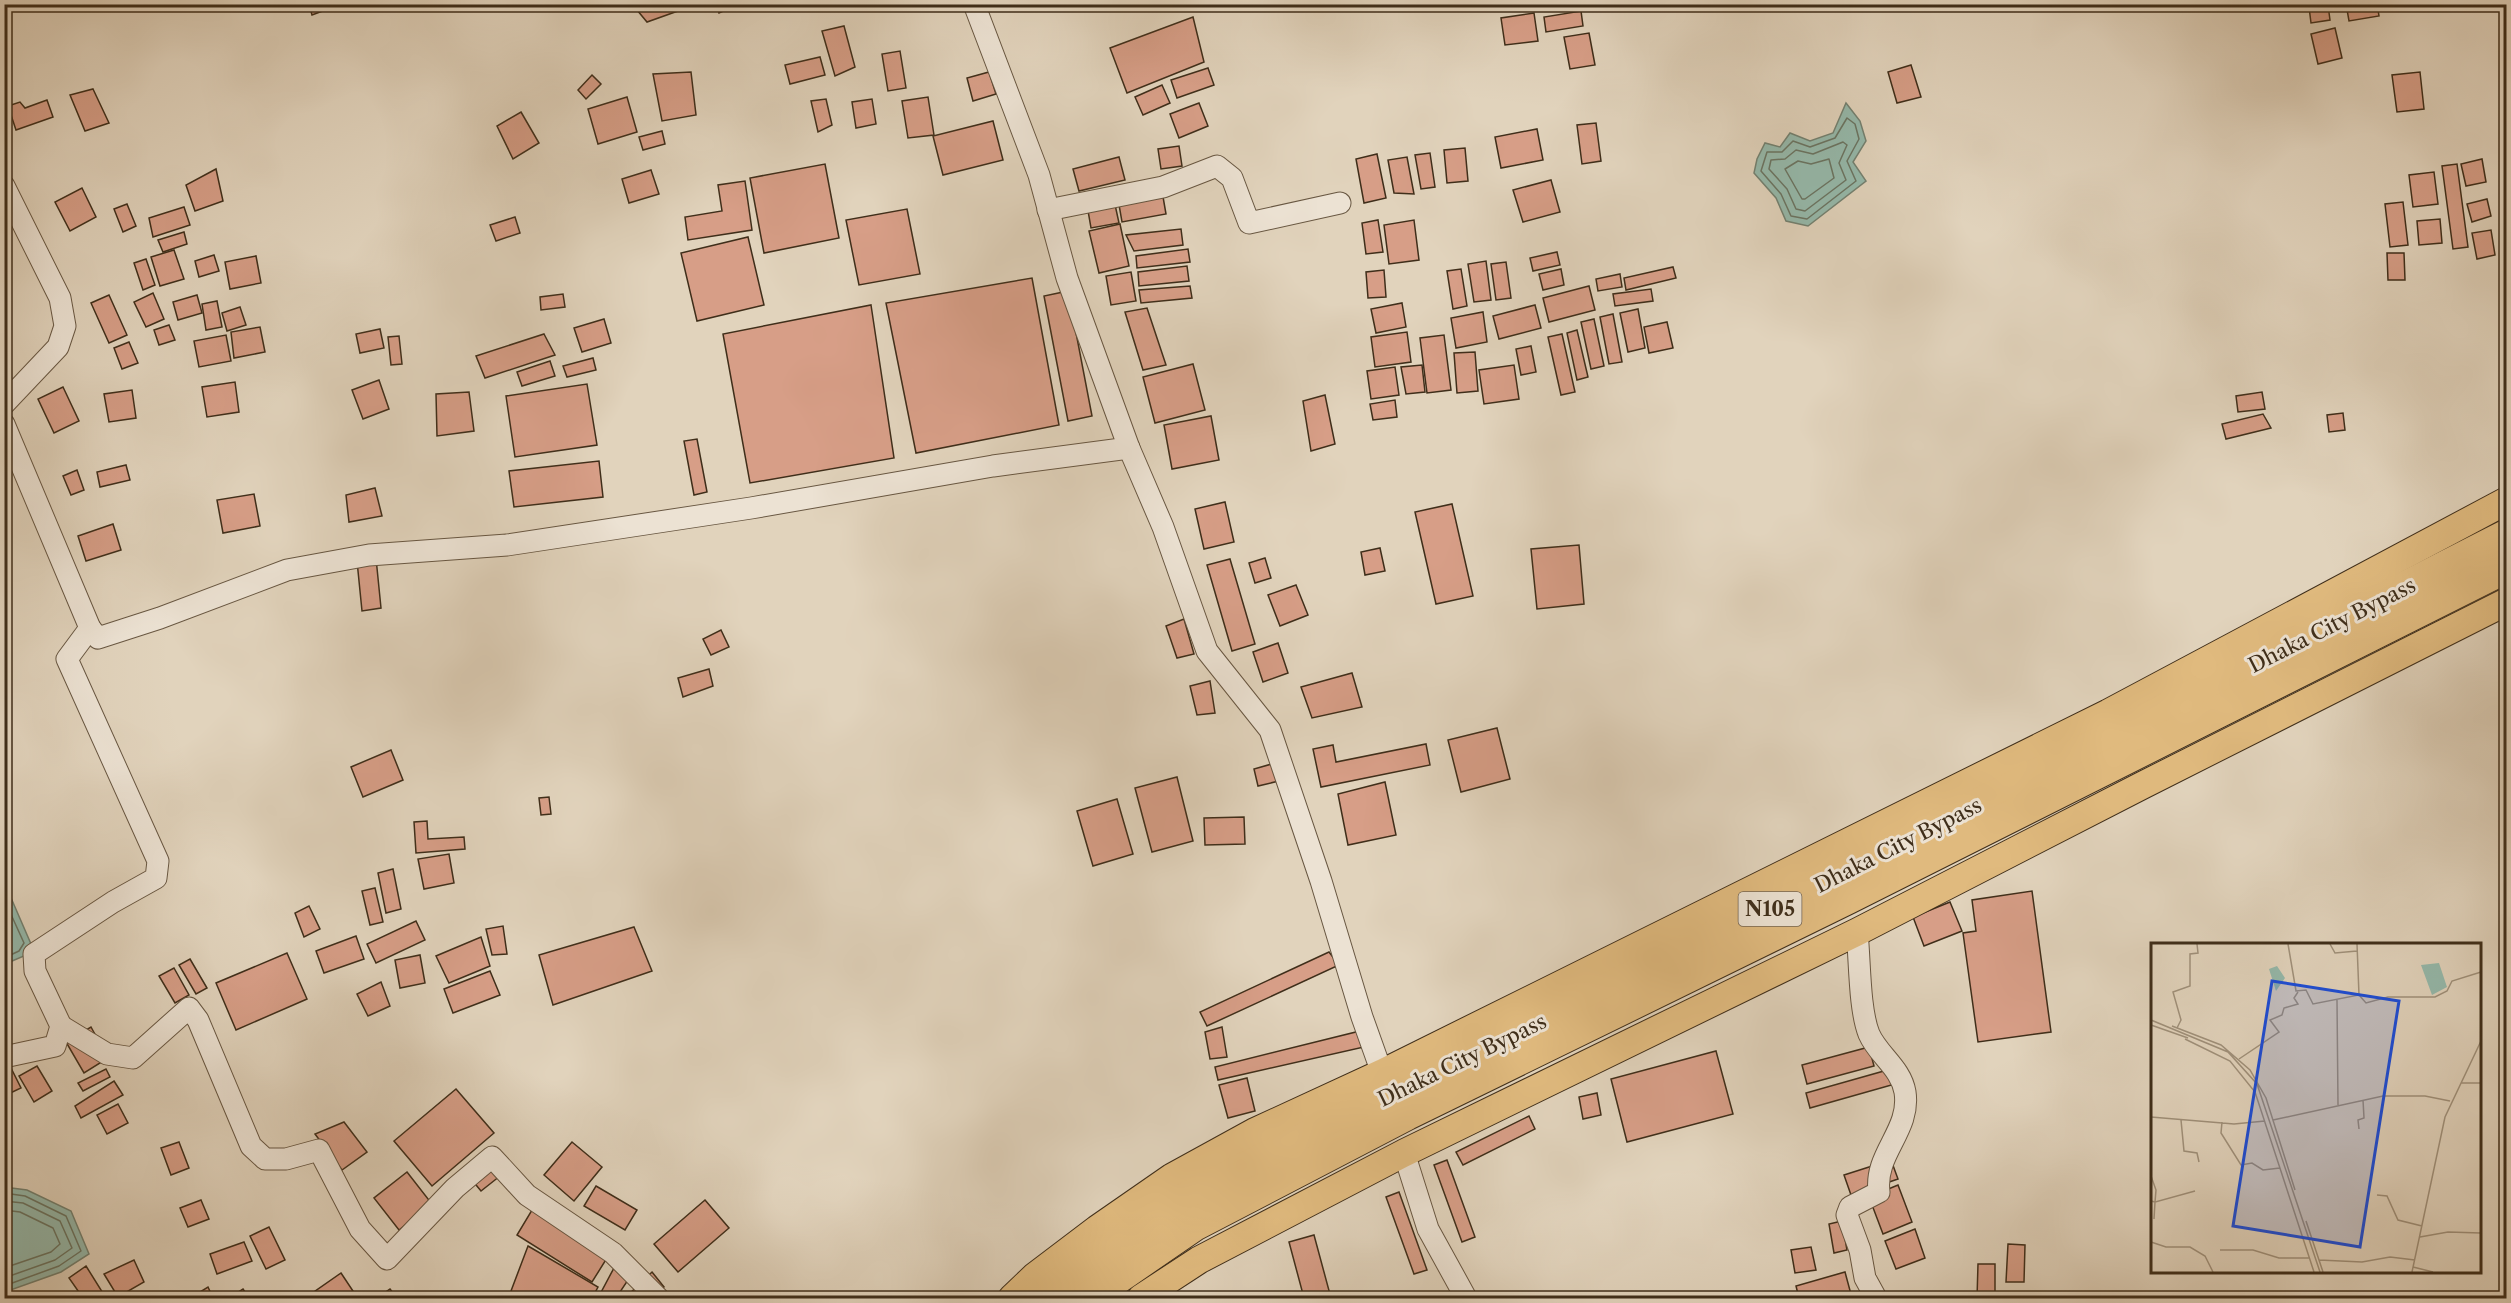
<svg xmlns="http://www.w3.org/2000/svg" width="2511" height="1303" viewBox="0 0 2511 1303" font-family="'Libre Caslon Text',serif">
  <rect width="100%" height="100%" fill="#e1d3bc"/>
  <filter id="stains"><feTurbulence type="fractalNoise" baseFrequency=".00333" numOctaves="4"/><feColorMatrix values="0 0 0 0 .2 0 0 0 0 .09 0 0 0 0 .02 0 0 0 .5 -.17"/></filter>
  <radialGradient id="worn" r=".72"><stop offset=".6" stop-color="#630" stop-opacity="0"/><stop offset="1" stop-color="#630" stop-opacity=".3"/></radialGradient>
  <!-- water -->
  <g fill="#95b9ab" stroke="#738171" stroke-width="1.5">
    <polygon points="1846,103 1860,121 1866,141 1853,162 1866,181 1808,226 1786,221 1776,198 1754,173 1757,159 1765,143 1780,147 1790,133 1810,141 1833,133"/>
    <polygon points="5,884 31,944 24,956 5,964"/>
    <polygon points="4,1187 27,1190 71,1211 89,1254 61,1272 5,1292"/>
  </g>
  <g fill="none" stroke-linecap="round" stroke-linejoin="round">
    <!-- shore -->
    <g stroke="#6a7462" stroke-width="1.5">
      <polygon points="1847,118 1855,124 1859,139 1847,161 1856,181 1807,219 1791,216 1781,194 1761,171 1767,152 1782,152 1793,141 1810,147 1835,138"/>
      <polygon points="1843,142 1847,145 1839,163 1846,180 1805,211 1796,209 1787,189 1769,169 1771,160 1785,159 1796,150 1813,154"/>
      <polygon points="1829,159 1834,178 1805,199 1802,199 1785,169 1798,161 1811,164"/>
      <polyline points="4,899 24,943 19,951 4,958"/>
      <polyline points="4,1193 25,1196 66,1216 81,1251 59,1266 4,1286"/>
      <polyline points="4,1201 23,1203 60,1221 72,1248 55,1260 4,1278"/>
      <polyline points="4,1210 20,1212 53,1228 60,1244 51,1252 4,1268"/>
    </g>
  </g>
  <!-- building -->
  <g fill="#d79e87" stroke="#3f2e1a" stroke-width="1.5">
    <polygon points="309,4 335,4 336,6 312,15"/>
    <polygon points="632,4 676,4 678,11 647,22"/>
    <polygon points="716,4 739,4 719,13"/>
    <polygon points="2346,4 2377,4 2379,16 2349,21"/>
    <polygon points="2328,5 2330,20 2311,23 2309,7"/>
    <polygon points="1581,11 1583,26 1546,32 1544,17"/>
    <polygon points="1534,13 1538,41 1505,45 1501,18"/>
    <polygon points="1193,17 1204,62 1127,93 1110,48"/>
    <polygon points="844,26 855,67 835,76 822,31"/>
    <polygon points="2335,28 2342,58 2318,64 2311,34"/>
    <polygon points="1589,33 1595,65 1570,69 1564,37"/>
    <polygon points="900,51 906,88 888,91 882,54"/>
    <polygon points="820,57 825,75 790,84 785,65"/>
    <polygon points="1911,65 1921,97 1897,103 1888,72"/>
    <polygon points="1208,68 1214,85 1177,98 1171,80"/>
    <polygon points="691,72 696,115 662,121 653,74"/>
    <polygon points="989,72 996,94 973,101 967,78"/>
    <polygon points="2420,72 2424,109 2397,112 2392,75"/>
    <polygon points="592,75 601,84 586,99 578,90"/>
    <polygon points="1162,85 1170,103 1143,115 1135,97"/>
    <polygon points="93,89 109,123 85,131 70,95"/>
    <polygon points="627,97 637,132 598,144 588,109"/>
    <polygon points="928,97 934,135 908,138 902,101"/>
    <polygon points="826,99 832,125 818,132 811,101"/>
    <polygon points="872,99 876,124 856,128 852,102"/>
    <polygon points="47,100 53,117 16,130 8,106 20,102 25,108"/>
    <polygon points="1199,103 1208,126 1179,138 1170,114"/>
    <polygon points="521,112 539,143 513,159 497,126"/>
    <polygon points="993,121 1003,160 943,175 933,136"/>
    <polygon points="1596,123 1601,161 1582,164 1577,125"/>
    <polygon points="1537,129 1543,160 1501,168 1495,137"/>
    <polygon points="662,131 665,144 643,150 639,137"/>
    <polygon points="1179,146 1182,166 1161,169 1158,149"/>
    <polygon points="1465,148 1468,181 1447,183 1444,150"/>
    <polygon points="1430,153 1435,187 1421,189 1415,155"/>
    <polygon points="1377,154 1386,198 1364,203 1356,159"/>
    <polygon points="1119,157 1125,180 1079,191 1073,169"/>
    <polygon points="1407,157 1414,194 1394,193 1388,160"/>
    <polygon points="2482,159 2486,182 2466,186 2461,164"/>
    <polygon points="825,164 839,238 764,253 750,178"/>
    <polygon points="2457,164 2468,247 2453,249 2442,166"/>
    <polygon points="216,169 223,201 195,211 186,185"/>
    <polygon points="651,170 659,194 629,203 622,179"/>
    <polygon points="2434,172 2438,204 2413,207 2409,175"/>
    <polygon points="1551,180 1560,212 1523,222 1513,190"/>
    <polygon points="745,181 752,230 688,240 685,217 722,211 718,185"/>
    <polygon points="82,188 96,217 70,231 55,202"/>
    <polygon points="1162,191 1166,214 1122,222 1118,199"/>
    <polygon points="2487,199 2491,216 2472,222 2467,204"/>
    <polygon points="1114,200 1119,223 1091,228 1087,205"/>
    <polygon points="2403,202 2408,245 2390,247 2385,204"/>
    <polygon points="127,204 136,226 123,232 114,209"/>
    <polygon points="184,207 190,225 153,237 149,218"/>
    <polygon points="907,209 920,274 859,285 846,220"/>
    <polygon points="515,217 520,233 496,241 490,225"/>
    <polygon points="2440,219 2442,243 2419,245 2417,221"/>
    <polygon points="1378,220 1383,252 1366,254 1362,223"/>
    <polygon points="1414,220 1419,260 1389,264 1384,225"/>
    <polygon points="1120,224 1129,266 1099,273 1089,231"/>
    <polygon points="1181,229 1183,245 1134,251 1126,235"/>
    <polygon points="2491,230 2495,255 2477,259 2472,233"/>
    <polygon points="184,232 187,244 163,252 158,240"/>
    <polygon points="748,237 764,305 697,321 681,253"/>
    <polygon points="1188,249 1190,262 1137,268 1136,256"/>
    <polygon points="174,250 184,279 160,286 151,257"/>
    <polygon points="1557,252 1560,265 1533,271 1530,258"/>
    <polygon points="2387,253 2404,253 2405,280 2388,280"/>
    <polygon points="214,255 219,271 199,277 195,261"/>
    <polygon points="256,256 261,283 230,289 225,262"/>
    <polygon points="146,259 155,285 143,290 134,263"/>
    <polygon points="1486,261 1491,300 1474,302 1468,264"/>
    <polygon points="1506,262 1511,298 1496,300 1491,264"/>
    <polygon points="1187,266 1189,281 1139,286 1138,272"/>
    <polygon points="1673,267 1676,278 1626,290 1624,278"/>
    <polygon points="1461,269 1467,306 1453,309 1447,271"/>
    <polygon points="1561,269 1564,285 1543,290 1539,274"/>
    <polygon points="1384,270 1386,297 1368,298 1366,272"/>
    <polygon points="1131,272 1136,301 1111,305 1106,276"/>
    <polygon points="1620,274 1622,287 1598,291 1596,279"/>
    <polygon points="1032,278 1059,425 916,453 886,303"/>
    <polygon points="1190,286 1192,298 1141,303 1139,290"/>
    <polygon points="1589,286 1595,310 1549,322 1543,298"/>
    <polygon points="1651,289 1653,301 1615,306 1613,294"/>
    <polygon points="1068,291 1092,416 1068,421 1044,296"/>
    <polygon points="153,293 164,319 146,327 134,302"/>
    <polygon points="563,294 565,307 541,310 540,297"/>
    <polygon points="109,295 127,335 109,343 91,303"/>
    <polygon points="197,295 202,313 178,320 173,302"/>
    <polygon points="217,301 222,327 206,330 202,304"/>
    <polygon points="1402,303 1406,327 1376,333 1371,309"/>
    <polygon points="871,305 894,458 750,483 723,334"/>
    <polygon points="1535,305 1541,328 1499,339 1493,316"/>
    <polygon points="240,307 246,325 227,331 222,313"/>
    <polygon points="1147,308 1166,365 1143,370 1125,312"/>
    <polygon points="1638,309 1645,348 1628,352 1620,313"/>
    <polygon points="1483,312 1487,342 1456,348 1451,318"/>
    <polygon points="1613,314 1622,362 1609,364 1600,317"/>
    <polygon points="604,319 611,343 582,352 574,328"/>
    <polygon points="1594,319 1604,366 1591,369 1581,322"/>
    <polygon points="1667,322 1673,348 1649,353 1644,327"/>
    <polygon points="169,325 175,340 159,345 154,330"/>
    <polygon points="260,327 265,352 234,358 231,332"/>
    <polygon points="380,329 384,348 360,353 356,334"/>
    <polygon points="1577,330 1588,377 1577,380 1567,333"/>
    <polygon points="1407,332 1411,362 1375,367 1371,337"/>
    <polygon points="544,334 555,355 485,378 476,356"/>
    <polygon points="1562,334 1575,392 1561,395 1548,337"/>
    <polygon points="226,335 231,361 199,367 194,341"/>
    <polygon points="1444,335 1451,390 1427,393 1420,338"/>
    <polygon points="399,336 402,364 391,365 388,337"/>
    <polygon points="129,342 138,363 122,369 114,348"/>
    <polygon points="1531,346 1536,372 1521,375 1516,349"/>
    <polygon points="1475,352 1478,391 1457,393 1454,353"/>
    <polygon points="593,358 596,370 567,377 563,366"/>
    <polygon points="550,361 555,376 522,386 517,372"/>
    <polygon points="1193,364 1205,410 1155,423 1143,377"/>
    <polygon points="1422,365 1425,392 1406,394 1401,367"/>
    <polygon points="1514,365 1519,399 1484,404 1479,370"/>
    <polygon points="1395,367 1399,395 1371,399 1367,371"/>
    <polygon points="379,380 389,409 363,419 352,390"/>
    <polygon points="235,382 239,412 207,417 202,387"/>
    <polygon points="587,384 597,445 515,457 506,396"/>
    <polygon points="63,387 79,421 54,433 38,399"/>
    <polygon points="132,390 136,418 109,422 104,394"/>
    <polygon points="469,392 474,431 437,436 436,394"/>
    <polygon points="2262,392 2265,409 2238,412 2236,396"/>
    <polygon points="1325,395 1335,444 1311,451 1303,401"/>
    <polygon points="1395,400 1397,417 1373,420 1370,404"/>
    <polygon points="2343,413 2345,430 2329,432 2327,415"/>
    <polygon points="2263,414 2271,428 2226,439 2222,424"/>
    <polygon points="1211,416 1219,460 1172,469 1164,425"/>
    <polygon points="697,439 707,492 694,495 684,441"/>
    <polygon points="599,461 603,497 514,507 509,471"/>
    <polygon points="126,465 130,480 100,487 97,472"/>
    <polygon points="77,470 84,490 71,495 63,476"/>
    <polygon points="375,488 382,516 349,522 346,495"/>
    <polygon points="254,494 260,526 223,533 217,500"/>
    <polygon points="1225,502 1234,542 1204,549 1195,509"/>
    <polygon points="1452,504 1473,596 1436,604 1415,512"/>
    <polygon points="113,524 121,550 86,561 78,536"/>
    <polygon points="1579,545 1584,604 1537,609 1531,549"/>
    <polygon points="1380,548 1385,571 1365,575 1361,552"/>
    <polygon points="376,558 381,608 362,611 357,561"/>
    <polygon points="1265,558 1271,578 1255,583 1249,563"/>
    <polygon points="1230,559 1255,644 1232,651 1207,565"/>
    <polygon points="1296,585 1308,615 1280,626 1268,595"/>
    <polygon points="1184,619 1194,654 1177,658 1166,626"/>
    <polygon points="721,630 729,647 711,655 703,639"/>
    <polygon points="1278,643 1288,673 1263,682 1253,652"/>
    <polygon points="709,669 713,686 683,697 678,678"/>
    <polygon points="1352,673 1362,707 1312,718 1301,687"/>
    <polygon points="1210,681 1215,713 1197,715 1190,686"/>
    <polygon points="1497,728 1510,779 1461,792 1448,740"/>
    <polygon points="1426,744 1430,765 1321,787 1313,749 1333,745 1336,762"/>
    <polygon points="391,750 403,780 363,797 351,767"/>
    <polygon points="1275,763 1279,781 1258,786 1254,769"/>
    <polygon points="1177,777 1193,841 1152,852 1135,788"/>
    <polygon points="1385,782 1396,835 1348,845 1338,794"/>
    <polygon points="549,797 551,814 541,815 539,798"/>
    <polygon points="1117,799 1133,854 1093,866 1077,811"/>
    <polygon points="1244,817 1245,844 1205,845 1204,818"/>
    <polygon points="427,821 428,839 464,837 465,849 416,853 414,822"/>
    <polygon points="449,854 454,883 424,889 418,859"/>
    <polygon points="393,869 401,909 386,913 378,873"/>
    <polygon points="375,888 383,922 370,925 362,891"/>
    <polygon points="2032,891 2051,1032 1978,1042 1963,933 1976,931 1972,900"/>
    <polygon points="1950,902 1962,931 1924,946 1913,917"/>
    <polygon points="309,906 320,929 304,937 295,913"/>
    <polygon points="416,921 425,940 376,963 367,944"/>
    <polygon points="503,926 507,954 492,955 486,929"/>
    <polygon points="634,927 652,971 553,1005 539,955"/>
    <polygon points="356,936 364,959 324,973 316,951"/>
    <polygon points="481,937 490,966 449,983 436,956"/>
    <polygon points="1329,952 1339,965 1207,1026 1200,1012"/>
    <polygon points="287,953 307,999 236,1030 216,983"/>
    <polygon points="420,955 425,983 400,988 395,960"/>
    <polygon points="190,959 207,988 196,994 179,965"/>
    <polygon points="174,968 189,995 175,1003 159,976"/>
    <polygon points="490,971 500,995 453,1013 444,989"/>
    <polygon points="381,982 390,1006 368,1016 357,994"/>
    <polygon points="91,1027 108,1058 84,1073 66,1042"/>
    <polygon points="1222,1027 1227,1057 1210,1059 1205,1032"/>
    <polygon points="1360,1031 1364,1047 1218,1080 1215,1067"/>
    <polygon points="1869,1047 1874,1066 1807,1084 1802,1065"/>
    <polygon points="1716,1051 1733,1114 1627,1142 1611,1079"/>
    <polygon points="8,1062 21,1088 4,1096 4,1063"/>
    <polygon points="37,1066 52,1091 34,1102 19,1076"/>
    <polygon points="106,1069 110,1077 83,1091 78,1083"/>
    <polygon points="1891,1069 1895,1084 1810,1108 1806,1093"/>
    <polygon points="1247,1078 1255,1111 1228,1118 1219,1085"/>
    <polygon points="114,1081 123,1095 81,1118 75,1106"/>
    <polygon points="456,1089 494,1133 432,1186 394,1141"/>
    <polygon points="1597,1093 1601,1115 1583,1119 1579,1097"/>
    <polygon points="118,1104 128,1123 107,1134 97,1115"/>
    <polygon points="1529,1116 1535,1129 1463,1165 1456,1152"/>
    <polygon points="344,1122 367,1152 342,1170 315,1134"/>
    <polygon points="179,1142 189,1168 171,1175 161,1148"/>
    <polygon points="572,1142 602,1167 574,1201 544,1175"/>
    <polygon points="1447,1160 1475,1237 1462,1242 1434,1165"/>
    <polygon points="1891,1160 1898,1179 1851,1195 1844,1175"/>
    <polygon points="491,1165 500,1176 481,1191 472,1180"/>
    <polygon points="407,1172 432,1204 399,1230 374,1198"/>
    <polygon points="1898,1185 1912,1222 1883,1234 1869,1197"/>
    <polygon points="596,1186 637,1210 625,1230 584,1206"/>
    <polygon points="1399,1192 1427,1270 1414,1274 1386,1197"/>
    <polygon points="201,1200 209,1219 188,1227 180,1208"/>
    <polygon points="705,1200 729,1228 678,1272 654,1244"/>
    <polygon points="532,1210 607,1258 592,1282 517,1235"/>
    <polygon points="1842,1221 1847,1250 1834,1253 1829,1224"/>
    <polygon points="269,1227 285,1260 266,1269 250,1236"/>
    <polygon points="1915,1229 1925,1258 1896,1269 1885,1241"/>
    <polygon points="1314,1235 1331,1298 1304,1298 1289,1242"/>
    <polygon points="244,1242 252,1261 217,1274 210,1254"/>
    <polygon points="2008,1244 2025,1245 2024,1282 2006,1282"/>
    <polygon points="528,1246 598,1287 592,1298 522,1298 511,1291"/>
    <polygon points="1811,1247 1816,1270 1795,1273 1791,1250"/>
    <polygon points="134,1260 144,1282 118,1297 104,1274"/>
    <polygon points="1978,1264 1995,1264 1995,1298 1977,1298"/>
    <polygon points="86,1266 106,1298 83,1298 69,1278"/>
    <polygon points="615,1266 630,1277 616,1298 598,1298"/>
    <polygon points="652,1272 664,1287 651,1298 625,1298"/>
    <polygon points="1845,1272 1852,1298 1799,1298 1796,1286"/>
    <polygon points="341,1273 353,1291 341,1298 314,1298 311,1294"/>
    <polygon points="208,1287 213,1298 190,1298"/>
    <polygon points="243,1289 249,1298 229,1298"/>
    <polygon points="390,1289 397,1298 377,1298"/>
  </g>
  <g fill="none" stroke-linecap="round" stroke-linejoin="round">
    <defs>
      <g id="minor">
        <polyline points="974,4 1039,175 1067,278 1129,448 1163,527 1207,651 1270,730 1321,881 1362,1017 1382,1073"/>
        <polyline points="4,186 60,298 65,326 58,347 4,404"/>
        <polyline points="1048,210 1163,187 1217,166 1232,178 1249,223 1340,203"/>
        <polyline points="4,424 90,628 67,659 158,861 156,878 113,902 34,954 35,971 61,1026 55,1046 4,1057"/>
        <polyline points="90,628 98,638 160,618 287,570 369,555 507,545 751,508 993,466 1129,448"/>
        <path d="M1857,932c3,28 2,77 12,102 9,21 32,34 36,58 6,39 -31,61 -26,100l-29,15 -3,8 13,35 5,28 11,20"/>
        <polyline points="61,1026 107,1054 133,1058 189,1008 198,1020 251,1146 265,1159 286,1159 319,1150 360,1229 387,1259 455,1188 492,1157 527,1195 613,1253 658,1298"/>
        <polyline points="1404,1153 1428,1229 1466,1298"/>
      </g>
      <g id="major">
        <polyline points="1012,1298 1035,1276 1097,1229 1172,1177 1254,1132 1382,1073 2108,713 2506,501"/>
        <polyline points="1141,1298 1199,1260 1404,1153 1857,932 2143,785 2506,602"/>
      </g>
      <g id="highway">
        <polyline points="1043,1298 1052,1289 1180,1201 1396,1092 1840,875 2506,536"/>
        <polyline points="1088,1298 1194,1225 1407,1114 1848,898 2506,567"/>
      </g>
    </defs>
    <!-- minor casing -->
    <use href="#minor" stroke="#685742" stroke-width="23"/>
    <!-- major casing -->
    <use href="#major" stroke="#3f2e1a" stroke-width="29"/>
    <!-- highway casing -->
    <use href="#highway" stroke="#3f2e1a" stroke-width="34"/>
    <!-- minor -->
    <use href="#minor" stroke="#ece2d3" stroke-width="21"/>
    <!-- major -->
    <use href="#major" stroke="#e0ba7e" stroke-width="27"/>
    <!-- highway -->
    <use href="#highway" stroke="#e0ba7e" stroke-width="32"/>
  </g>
  <g text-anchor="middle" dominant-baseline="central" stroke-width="6" stroke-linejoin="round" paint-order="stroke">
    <!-- shield labels -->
    <rect fill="#ece2d3" stroke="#736452" stroke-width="1.5" x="1738.5" y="892" width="63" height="34" rx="4.5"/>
    <g font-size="20" font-weight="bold" fill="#3f2e1a">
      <text x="1770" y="909">N105</text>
    </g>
    <!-- street labels -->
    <g font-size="21" fill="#3f2e1a" stroke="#ece2d3">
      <text transform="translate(2332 625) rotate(-27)">Dhaka City Bypass</text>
      <text transform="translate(1898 845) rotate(-27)">Dhaka City Bypass</text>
      <text transform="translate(1462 1060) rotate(-26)">Dhaka City Bypass</text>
    </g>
  </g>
  <!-- overview -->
  <g transform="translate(2151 943)">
    <rect width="330" height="330" fill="#e1d3bc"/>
    <path d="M288,20l8,24 -15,8 -11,-30zM126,23l8,12 -9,13 -7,-22z" fill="#95b9ab"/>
    <path fill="none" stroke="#a0917b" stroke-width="1.5" d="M137,1l8,47 10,-1 7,14 46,-9 -2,-51M179,1l5,9 22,-2M208,52l7,8 22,-6h47l12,-6 5,-10 29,-9M186,57l1,105M0,77l77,32 29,32 63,188M0,82l37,13M21,83l49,19 29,25 16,28 29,92M26,85l4,-8 -8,-28 17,-6v-32l8,-1 -1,-9M34,96l45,22 25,31 59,180M88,116l40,-27 -9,-12 12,-5 2,-7 14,-4 -4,-6 4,-6M310,140h20M0,174l83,7 31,-3M30,177l3,31 13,2 2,9M122,177l110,-24h42l25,5M71,179l-1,11 20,32 11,-2 11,7 17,-2M208,186l-1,-9 6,-2 -1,-18M0,233l5,14 -1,12 -4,-1M226,252l10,1 11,24 24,6M3,276l1,-17 40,-11M155,278l17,51M269,294l28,-5 33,1M0,299l15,5h24l15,9 8,16M69,307h33l26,8h30M168,317l43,2 28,-5 25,3M262,324l20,5M261,329l33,-155 36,-76"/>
    <path fill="#1d4ed8" fill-opacity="0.15" stroke="#1d4ed8" stroke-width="3" d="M121,38l127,20 -39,246 -127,-21z"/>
    <rect width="330" height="330" fill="none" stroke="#3f2e1a" stroke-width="3"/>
  </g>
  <!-- margin -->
  <rect width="2511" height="1303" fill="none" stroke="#e1d3bc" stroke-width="24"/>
  <rect x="6" y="6" width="2499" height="1291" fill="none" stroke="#3f2e1a" stroke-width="3"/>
  <rect x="12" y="12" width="2487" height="1279" fill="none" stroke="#3f2e1a" stroke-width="1.5"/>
  <rect width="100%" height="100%" filter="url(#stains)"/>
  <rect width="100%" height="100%" fill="url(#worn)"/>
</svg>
